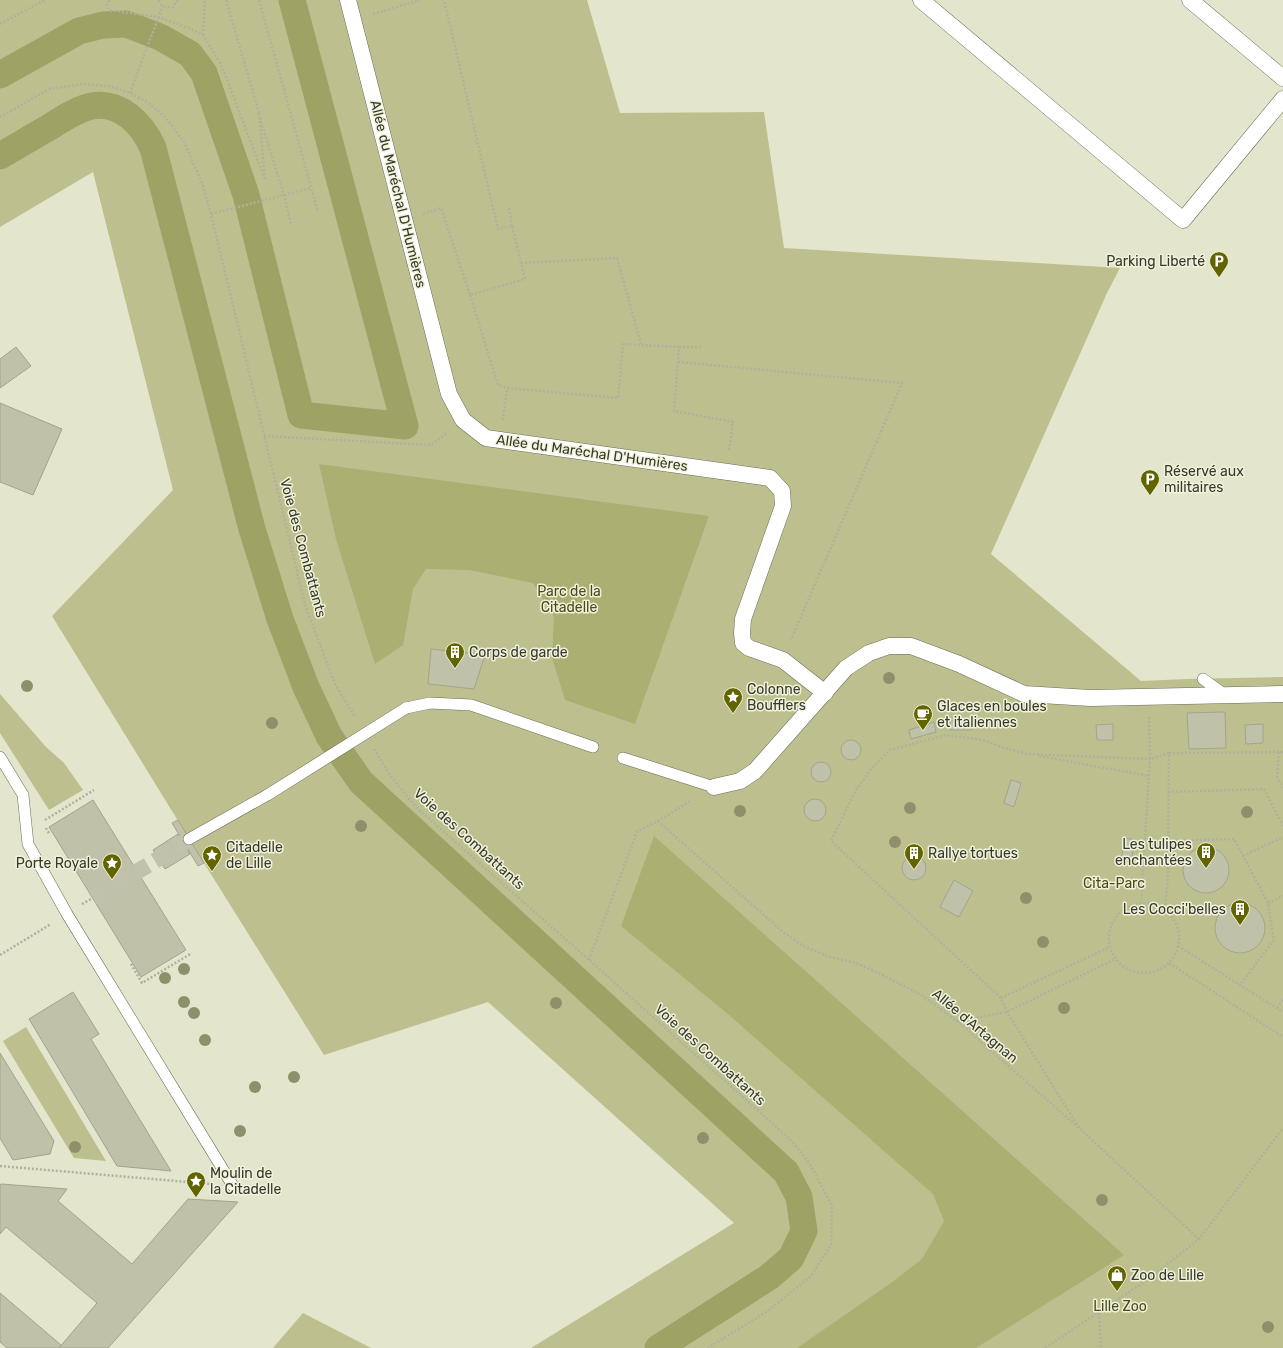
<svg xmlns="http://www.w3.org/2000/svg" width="1283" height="1348" viewBox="0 0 1283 1348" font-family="Rubik,sans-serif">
  <rect width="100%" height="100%" fill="#e3e5cc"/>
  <!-- green -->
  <g fill="#bdc08e">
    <polygon points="0,0 587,0 620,113 764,112 784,248 1120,268 1107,293 991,554 1141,681 1187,679 1283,677 1283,1348 531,1348 734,1223 488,1002 324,1055 204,863 52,616 173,490 93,172 0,227"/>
    <polygon points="0,694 46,747 64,763 83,790 49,810 0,733"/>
    <polygon points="26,1027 106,1161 74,1158 3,1041"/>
    <polygon points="303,1313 371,1348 273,1348"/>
  </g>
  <!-- forest -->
  <g fill="#abaf72">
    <polygon points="319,464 709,516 635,724 565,700 552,658 554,617 533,583 469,570 426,569 413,589 403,645 375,664 336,539"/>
    <polygon points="654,836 1124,1255 976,1348 797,1348 891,1283 922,1259 944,1221 933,1194 729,1015 621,926"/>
  </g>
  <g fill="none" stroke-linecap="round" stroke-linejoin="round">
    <!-- canal -->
    <g stroke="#9ea265" stroke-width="27">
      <polyline points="0,75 79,31 103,25 126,24 160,37 190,54 204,73 246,195 301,415 405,426 292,0"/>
      <path d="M0,156c16,-9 32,-19 48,-28 13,-8 29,-19 44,-22 29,-5 51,19 61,42l99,381 28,90 26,68 23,49 32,46 425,390 13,25 5,34 -13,27 -22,19 -111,71"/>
    </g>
  </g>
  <!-- building -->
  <g fill="#bfc1a9" stroke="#a2a48d">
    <polygon points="16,347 31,366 0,388 0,359"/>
    <polygon points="0,403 62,429 33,495 0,482"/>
    <polygon points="431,649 485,655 474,689 428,684"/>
    <polygon points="1225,712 1226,748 1189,749 1187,713"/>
    <polygon points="972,720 972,730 950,730 950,721"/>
    <polygon points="934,722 936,732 911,739 909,730"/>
    <polygon points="1113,724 1113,740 1097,740 1096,725"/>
    <polygon points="1263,724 1263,743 1246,744 1245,725"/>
    <circle cx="851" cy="750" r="10"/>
    <circle cx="821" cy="772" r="10"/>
    <polygon points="1011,780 1021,783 1014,807 1004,803"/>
    <circle cx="815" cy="810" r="11"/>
    <polygon points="93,800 186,950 141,977 49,827"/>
    <polygon points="178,820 204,863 198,866 172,823"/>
    <polygon points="178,834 190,854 165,869 153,850"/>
    <polygon points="1125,838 1135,840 1131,862 1121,860"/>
    <circle cx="1206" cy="870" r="23"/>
    <circle cx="914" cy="868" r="12"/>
    <polygon points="954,880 973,891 959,917 940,907"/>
    <circle cx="1240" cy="928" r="25"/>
    <polygon points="73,992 99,1034 91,1039 171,1171 117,1166 29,1019"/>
    <polygon points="0,1053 54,1141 50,1154 13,1160 0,1138"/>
    <polygon points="1,1184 67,1189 58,1201 132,1264 188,1199 238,1202 108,1348 59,1348 97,1303 6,1227 0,1234 0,1185"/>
    <polygon points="0,1293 61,1345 59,1348 7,1348 0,1342"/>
  </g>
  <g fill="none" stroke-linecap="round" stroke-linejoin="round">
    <!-- pedestrian-tunnel -->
    <polyline stroke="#c1c2ac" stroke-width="16" stroke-dasharray="16 8" stroke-linecap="butt" points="93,898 158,859 189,839"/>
    <defs>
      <g id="service">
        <polyline points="1203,679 1225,695"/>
        <polyline points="406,708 430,703 471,705 593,747"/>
        <polyline points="0,757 23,795 28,844 67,914 233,1186"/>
        <polyline points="623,758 714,787"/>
        <polyline points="189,839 269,794"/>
      </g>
      <g id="pedestrian">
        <polyline points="348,0 449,394 463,420 486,438 770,478 782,491 783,506 743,619 742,633 743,643 749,648 783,660 825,693"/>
        <polyline points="921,0 1183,220 1283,99"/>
        <polyline points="1190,0 1283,78"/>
        <polyline points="714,787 740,781 755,771 846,668 869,653 889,646 911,646 959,664 1024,694 1090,698 1283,694"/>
      </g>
    </defs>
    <!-- service casing -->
    <use href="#service" stroke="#6a6b56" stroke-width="12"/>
    <!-- pedestrian casing -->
    <use href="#pedestrian" stroke="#6a6b56" stroke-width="17"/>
    <!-- path -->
    <g stroke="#afb19c" stroke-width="2.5" stroke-dasharray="2 2" stroke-linecap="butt">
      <polyline points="109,0 107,5 109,10 158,17 191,29 203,35 220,63 227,79 265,180 259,112"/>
      <path d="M159,0c2,7 7,8 14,7l5,-7"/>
      <polyline points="226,0 259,113"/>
      <polyline points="259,0 318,212"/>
      <polyline points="373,14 420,0"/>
      <polyline points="0,24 45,0"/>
      <polyline points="203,35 205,0"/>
      <polyline points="130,93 147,47 163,6"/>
      <polyline points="0,117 49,89 83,84 109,86 130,93 147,102 165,117 184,142 202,183 211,214 305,605 335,684 355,717"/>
      <polyline points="260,118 284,195 291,225"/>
      <polyline points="509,208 512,226"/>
      <polyline points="211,214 311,188"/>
      <polyline points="423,214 441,208 470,295 525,279 512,226 498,229 444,0"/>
      <polyline points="521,263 617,258 641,344"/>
      <polyline points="470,295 498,385 507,388 618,398 623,344 679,347 674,411 733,422 729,451"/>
      <polyline points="679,347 701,347"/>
      <polyline points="678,362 902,383 791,640"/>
      <polyline points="503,420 507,388"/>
      <polyline points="264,436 431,445 447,433"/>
      <polyline points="1149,717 1150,759 1169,753 1168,875 1165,909"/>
      <polyline points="374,749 392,778 417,808 589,960 793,1142 811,1166 832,1206 831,1245 811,1276 769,1310 708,1348"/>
      <polyline points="1279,752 1277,777 1283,788"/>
      <polyline points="1169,753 1283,752"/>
      <polyline points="1039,756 1149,776"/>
      <polyline points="1168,792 1264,789 1283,826"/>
      <polyline points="45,820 94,790"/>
      <polyline points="658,821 783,932 805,947 830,957 856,963 881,974 921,995 957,1021 1079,1128 1199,1239"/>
      <polyline points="46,828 50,835"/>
      <polyline points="1168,841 1234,839 1268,903 1274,940 1240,985"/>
      <polyline points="1243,856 1283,837"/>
      <circle cx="1144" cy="938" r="35"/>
      <polyline points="1268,903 1283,896"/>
      <polyline points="82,904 93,898"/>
      <polyline points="1178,946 1283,1012"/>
      <polyline points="0,955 51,924"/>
      <polyline points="589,960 637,832 658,821 692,800"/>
      <polyline points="1169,963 1283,1037"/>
      <polyline points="131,964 142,983 192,953"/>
      <polyline points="1001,998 1110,947"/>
      <polyline points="1277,1008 1283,1000"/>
      <polyline points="957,1021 1007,1012 1115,959"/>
      <polyline points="1079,1128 1007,1012 1001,998 831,841 856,790 872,768 890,750 946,735 983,740 1001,747 1028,754 1150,759 1141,902"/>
      <polyline points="0,1166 211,1184"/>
      <polyline points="252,1188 267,1189"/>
      <polyline points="1099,1313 1101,1348"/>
      <polyline points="1045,1348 1150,1278 1199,1239 1283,1128"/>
    </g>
    <!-- service -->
    <use href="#service" stroke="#fff" stroke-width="11"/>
    <!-- pedestrian -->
    <use href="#pedestrian" stroke="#fff" stroke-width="16"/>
    <defs>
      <polyline id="service-bridge" points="269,794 406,708"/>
    </defs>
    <!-- service-bridge casing -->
    <use href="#service-bridge" stroke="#6a6b56" stroke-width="12" stroke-linecap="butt"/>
    <!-- service-bridge -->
    <use href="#service-bridge" stroke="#fff" stroke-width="11"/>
  </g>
  <!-- trees -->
  <g fill="#8e906b">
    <circle cx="889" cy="678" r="6"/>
    <circle cx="27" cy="686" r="6"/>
    <circle cx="272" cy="723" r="6"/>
    <circle cx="910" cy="808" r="6"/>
    <circle cx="740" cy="811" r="6"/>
    <circle cx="1247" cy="812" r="6"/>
    <circle cx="361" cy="826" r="6"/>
    <circle cx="895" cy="842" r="6"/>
    <circle cx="1026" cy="898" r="6"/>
    <circle cx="1043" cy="942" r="6"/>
    <circle cx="184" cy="969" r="6"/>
    <circle cx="165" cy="978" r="6"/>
    <circle cx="184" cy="1002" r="6"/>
    <circle cx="556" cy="1003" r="6"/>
    <circle cx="1064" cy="1008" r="6"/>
    <circle cx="194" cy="1013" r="6"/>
    <circle cx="205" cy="1040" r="6"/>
    <circle cx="294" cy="1077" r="6"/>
    <circle cx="255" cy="1087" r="6"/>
    <circle cx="240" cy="1131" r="6"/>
    <circle cx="703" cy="1138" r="6"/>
    <circle cx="75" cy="1147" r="6"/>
    <circle cx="1102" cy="1200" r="6"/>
    <circle cx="1268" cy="1327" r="6"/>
  </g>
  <!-- icons -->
  <defs>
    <symbol id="parking-pin" viewBox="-11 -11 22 30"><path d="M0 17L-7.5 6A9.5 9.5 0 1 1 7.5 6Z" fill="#626400" stroke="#f0f2d9"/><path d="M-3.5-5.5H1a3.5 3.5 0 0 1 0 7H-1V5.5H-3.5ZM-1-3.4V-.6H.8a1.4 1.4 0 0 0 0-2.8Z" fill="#fff"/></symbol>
    <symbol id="building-pin" viewBox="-11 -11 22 30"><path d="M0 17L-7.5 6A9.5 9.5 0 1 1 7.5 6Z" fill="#626400" stroke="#f0f2d9"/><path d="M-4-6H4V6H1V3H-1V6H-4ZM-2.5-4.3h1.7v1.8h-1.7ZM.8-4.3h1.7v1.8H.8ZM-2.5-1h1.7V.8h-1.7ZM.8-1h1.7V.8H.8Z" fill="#fff"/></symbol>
    <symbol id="sight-pin" viewBox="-11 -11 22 30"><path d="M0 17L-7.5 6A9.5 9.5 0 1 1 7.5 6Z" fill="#626400" stroke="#f0f2d9"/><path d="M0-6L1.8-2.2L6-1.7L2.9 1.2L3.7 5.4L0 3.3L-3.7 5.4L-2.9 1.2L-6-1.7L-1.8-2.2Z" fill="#fff"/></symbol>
    <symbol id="cafe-pin" viewBox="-11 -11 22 30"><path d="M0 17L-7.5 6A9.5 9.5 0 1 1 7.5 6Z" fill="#626400" stroke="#f0f2d9"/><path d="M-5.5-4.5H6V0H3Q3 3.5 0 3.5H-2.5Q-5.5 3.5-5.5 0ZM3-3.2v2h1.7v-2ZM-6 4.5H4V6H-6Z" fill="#fff"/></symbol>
    <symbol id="shop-pin" viewBox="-11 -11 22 30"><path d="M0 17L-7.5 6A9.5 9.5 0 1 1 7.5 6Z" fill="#626400" stroke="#f0f2d9"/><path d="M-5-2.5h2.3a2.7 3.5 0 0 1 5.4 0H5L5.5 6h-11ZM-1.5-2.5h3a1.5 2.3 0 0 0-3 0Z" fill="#fff"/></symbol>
  </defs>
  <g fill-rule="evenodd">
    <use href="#parking-pin" x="1208" y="250" width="22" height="30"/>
    <use href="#parking-pin" x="1139" y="468" width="22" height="30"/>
    <use href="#building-pin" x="444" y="641" width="22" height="30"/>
    <use href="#sight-pin" x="722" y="686" width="22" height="30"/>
    <use href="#cafe-pin" x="912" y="703" width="22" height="30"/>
    <use href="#building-pin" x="1195" y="841" width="22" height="30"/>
    <use href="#building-pin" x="903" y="842" width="22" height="30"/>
    <use href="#sight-pin" x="201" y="844" width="22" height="30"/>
    <use href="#sight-pin" x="101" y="852" width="22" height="30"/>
    <use href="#building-pin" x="1229" y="898" width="22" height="30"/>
    <use href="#sight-pin" x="185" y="1170" width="22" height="30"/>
    <use href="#shop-pin" x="1106" y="1264" width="22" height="30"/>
  </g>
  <g text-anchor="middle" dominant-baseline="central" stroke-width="3" stroke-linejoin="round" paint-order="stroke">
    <!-- street labels -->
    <g font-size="14" fill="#37382e" stroke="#f0f2d9">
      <text transform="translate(398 194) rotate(76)">Allée du Maréchal D'Humières</text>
      <text transform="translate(592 453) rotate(8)">Allée du Maréchal D'Humières</text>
      <text transform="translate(303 548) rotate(75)">Voie des Combattants</text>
      <text transform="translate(469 839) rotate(42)">Voie des Combattants</text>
      <text transform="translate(975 1026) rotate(40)">Allée d'Artagnan</text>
      <text transform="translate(710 1055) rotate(42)">Voie des Combattants</text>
    </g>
    <!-- poi labels -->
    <g font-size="14" fill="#37382e" stroke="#f0f2d9" text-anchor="start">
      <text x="1205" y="261" text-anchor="end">Parking Liberté</text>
      <text x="1164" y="471">Réservé aux<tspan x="1164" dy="16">militaires</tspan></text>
      <text x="469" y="652">Corps de garde</text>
      <text x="747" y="689">Colonne<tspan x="747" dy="16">Boufflers</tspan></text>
      <text x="937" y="706">Glaces en boules<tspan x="937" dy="16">et italiennes</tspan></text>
      <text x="1192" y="844" text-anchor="end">Les tulipes<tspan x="1192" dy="16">enchantées</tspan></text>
      <text x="226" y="847">Citadelle<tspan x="226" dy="16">de Lille</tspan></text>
      <text x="928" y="853">Rallye tortues</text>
      <text x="98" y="863" text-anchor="end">Porte Royale</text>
      <text x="1226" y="909" text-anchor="end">Les Cocci'belles</text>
      <text x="210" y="1173">Moulin de<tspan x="210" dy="16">la Citadelle</tspan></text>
      <text x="1131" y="1275">Zoo de Lille</text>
    </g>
    <!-- park labels -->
    <g font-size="14" fill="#484a1b" stroke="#f0f2d9">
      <text x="569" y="591">Parc de la<tspan x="569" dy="16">Citadelle</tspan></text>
      <text x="1114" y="883">Cita-Parc</text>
      <text x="1120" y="1306">Lille Zoo</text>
    </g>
  </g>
</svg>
